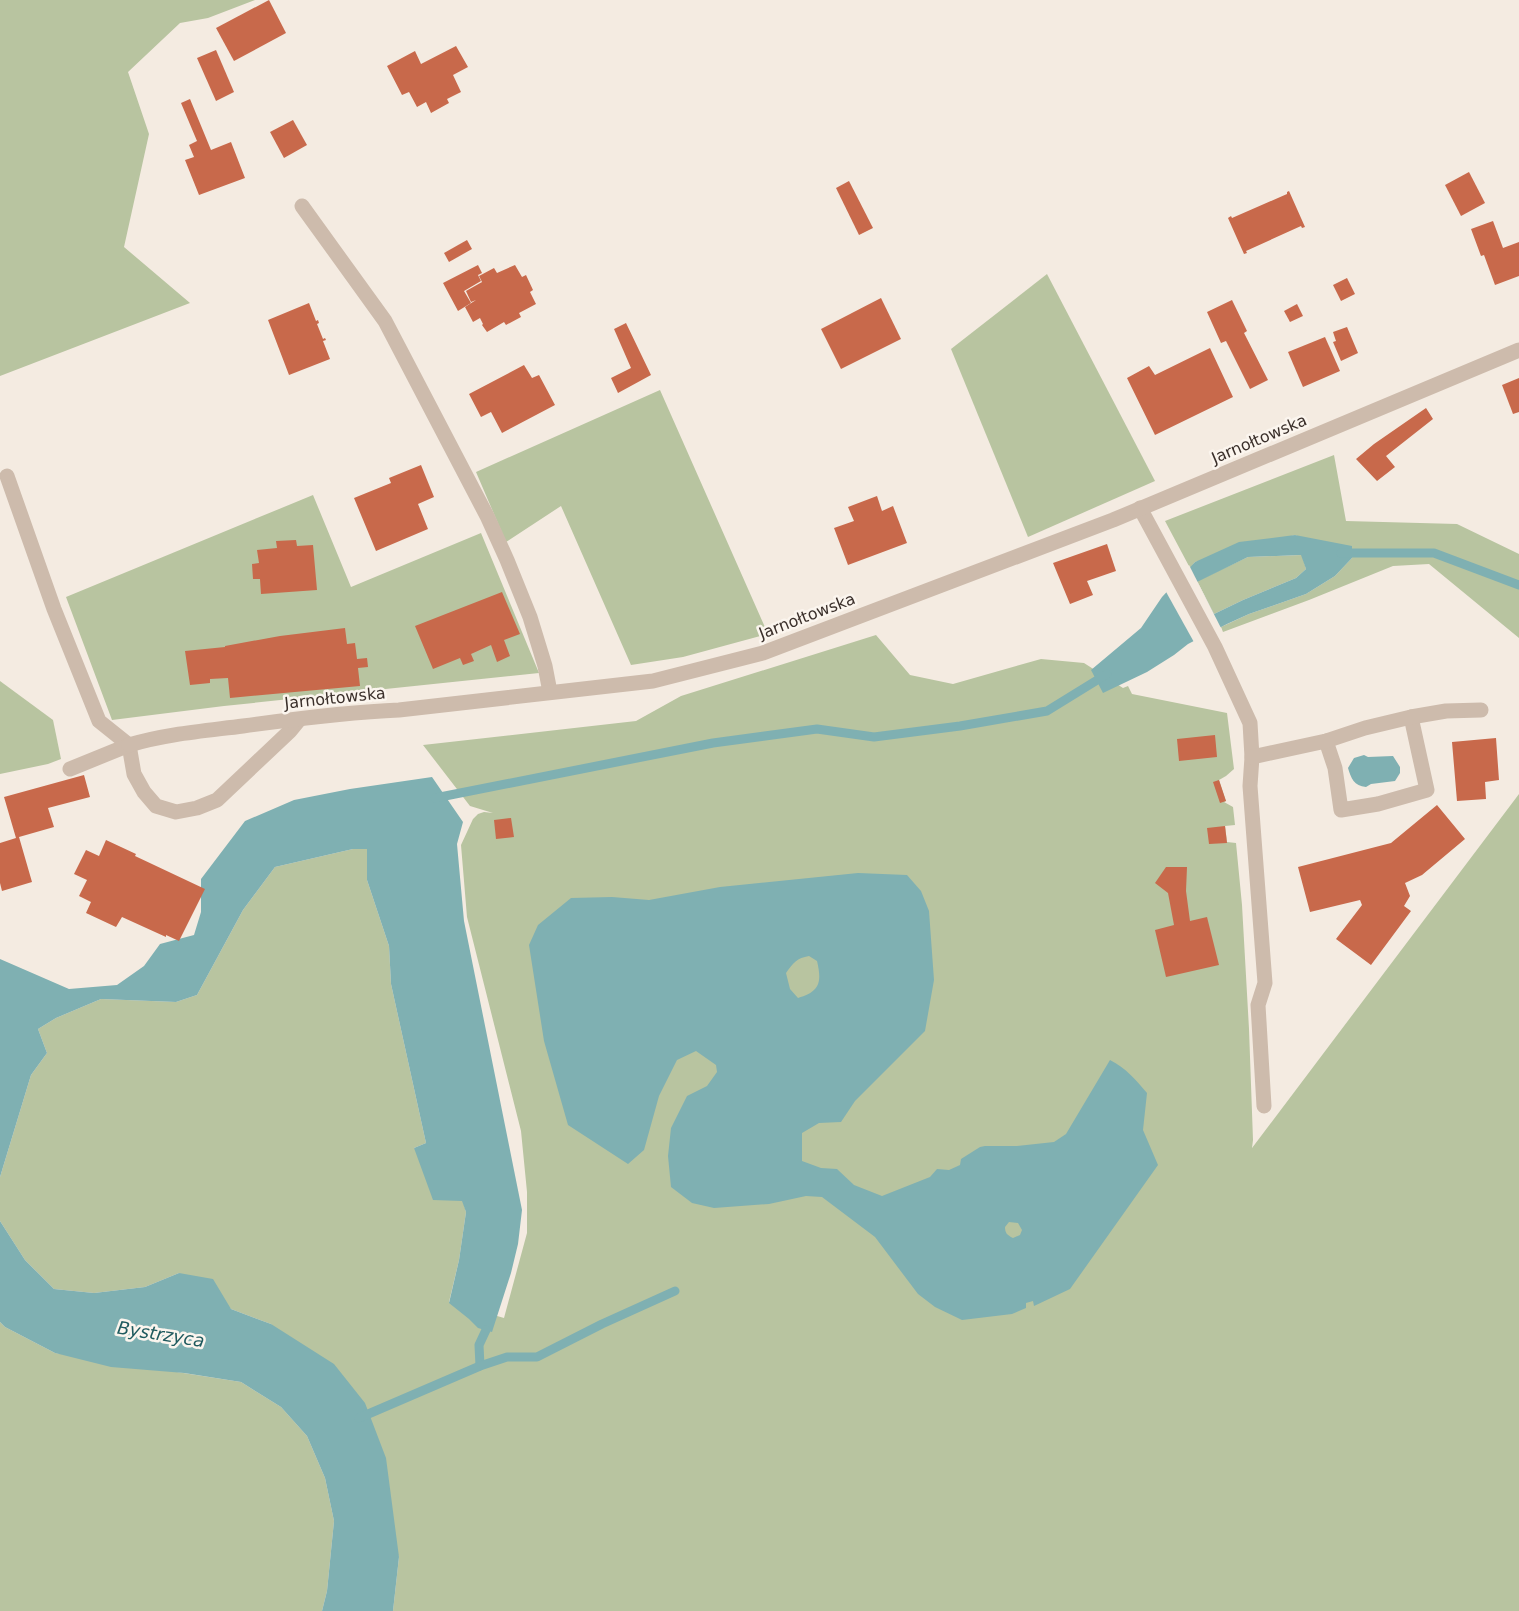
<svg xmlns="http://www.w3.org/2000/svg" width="1519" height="1611" viewBox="0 0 1519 1611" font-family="'DejaVu Sans',sans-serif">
  <rect width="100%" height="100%" fill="#f4ebe1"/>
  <!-- green -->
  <g fill="#b8c4a0">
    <polygon points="0,0 255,0 208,18 180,23 128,72 149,134 124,247 190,303 0,376"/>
    <polygon points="1047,274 1155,481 1028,537 951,349"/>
    <polygon points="660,390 768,634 683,657 631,665 561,506 506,542 476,472"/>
    <polygon points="1334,455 1346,521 1457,524 1519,554 1519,638 1429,564 1393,566 1309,600 1223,632 1221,627 1249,614 1306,594 1335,576 1352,558 1295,535 1195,562 1190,568 1165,521"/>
    <polygon points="313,495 351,587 481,533 539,673 224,706 112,720 66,597"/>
    <polygon points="1302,555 1306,569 1296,578 1243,600 1214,614 1197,581 1248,557"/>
    <polygon points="876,635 910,675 953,684 1041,659 1084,663 1123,688 1128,686 1132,694 1227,713 1234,769 1226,776 1219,780 1226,801 1224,802 1233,807 1235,825 1225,826 1227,842 1236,843 1242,905 1249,1029 1253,1140 1252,1148 1519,794 1519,1611 393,1611 399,1557 271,1324 231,1309 179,1273 145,1287 94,1293 54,1289 25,1260 0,1221 0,1177 31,1075 47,1053 38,1029 56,1018 101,999 176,1002 197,995 243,910 275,867 353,849 367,849 367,880 389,946 391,984 426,1143 414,1148 463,1201 466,1212 459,1260 449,1302 504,1318 527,1233 527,1192 521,1131 467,917 461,845 473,819 478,814 484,812 493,813 470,806 423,745 636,721 681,696"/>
    <polygon points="0,681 53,720 61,759 48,764 0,774"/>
    <polygon points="0,1322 5,1327 55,1353 241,1382 281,1407 307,1436 325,1478 334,1521 327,1591 322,1611 0,1611"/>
  </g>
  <!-- water -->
  <g fill="#7fb0b2" fill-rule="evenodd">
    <path d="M1295,535l57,11v12l-17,18 -29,18 -57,20 -22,10 -39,20 -14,11 -27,17 -44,21 -12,-23 50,-42 21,-31 33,-35 44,-20zM1301,555l5,14 -10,9 -53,22 -29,14 -17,-32 51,-25z"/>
    <path d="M1364,755l4,2 25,-1 7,11v6l-5,8 -24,3 -5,3c-12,-1 -15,-9 -18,-19l6,-10z"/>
    <polygon points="432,777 463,822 457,844 464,921 522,1210 518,1244 511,1273 492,1332 478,1328 469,1319 449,1303 459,1260 466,1212 462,1201 433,1200 414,1148 426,1143 391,984 389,946 367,880 367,849 353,849 275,867 243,910 197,995 176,1002 101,999 56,1018 38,1029 47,1053 31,1075 0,1177 0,959 69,989 117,985 144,966 160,944 194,935 201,912 201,879 245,821 294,800 350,789"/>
    <path d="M858,873l49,2 14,16 8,20 5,69 -9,51 -70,70 -14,21 -22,1 -17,10v28l19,7 16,1 17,16 28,11 48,-19 7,-8 12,1 11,-5 1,-6 19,-12 5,-1h32l37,-4 12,-8 44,-74c16,8 26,20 37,33l-4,37 15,35 -88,124 -36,17 -1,-5 -7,2v5l-14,6 -50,6 -27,-13 -17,-13 -43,-57 -53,-40 -16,-1 -37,8 -55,4 -22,-5 -21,-16 -3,-31 3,-28 16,-32 20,-10 10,-14 -1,-7 -20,-14 -19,9 -18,36 -15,54 -16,14 -60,-39 -24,-84 -15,-96 9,-20 33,-27 41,-1 37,3 71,-13zM809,956l8,5c5,21 3,31 -19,37l-8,-9 -4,-16c7,-10 11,-15 23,-17zM1009,1222l9,1 4,7 -2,5 -7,3c-6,-3 -8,-5 -8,-11z"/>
    <polygon points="0,1221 25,1260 54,1289 94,1293 145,1287 179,1273 213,1279 231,1309 271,1324 334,1364 365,1403 386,1458 399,1557 393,1611 322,1611 327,1591 334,1521 325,1478 307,1436 281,1407 241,1382 184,1373 111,1367 55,1353 5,1327 0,1322"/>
  </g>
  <!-- pier -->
  <polygon fill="#f4ebe1" points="1189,565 1222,630 1195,644 1165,590"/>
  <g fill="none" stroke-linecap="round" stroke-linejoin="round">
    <!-- stream -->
    <g stroke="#7fb0b2" stroke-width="9">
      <polyline points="1341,553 1434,553 1519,585"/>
      <polyline points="435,798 713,743 817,729 874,737 960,726 1047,711 1107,674"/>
      <polyline points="480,1366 479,1345 486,1330"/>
      <polyline points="359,1418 480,1366 507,1357 537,1357 602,1324 675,1291"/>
    </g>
  </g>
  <!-- building -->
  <g fill="#c8694b">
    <polygon points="269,0 286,33 234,61 216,28"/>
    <polygon points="456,46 468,67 453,75 461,92 447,99 449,103 431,113 426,102 417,107 409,92 402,95 387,66 415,51 421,64"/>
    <polygon points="216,50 234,92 216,101 197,58"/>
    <polygon points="190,99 211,150 231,142 245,178 199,195 185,160 194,157 189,145 197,141 181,103"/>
    <polygon points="293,120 307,145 284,158 270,132"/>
    <polygon points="1469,172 1485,203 1461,216 1445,185"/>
    <polygon points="849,181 873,228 859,235 836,188"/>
    <polygon points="1289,191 1305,227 1302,228 1301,226 1246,251 1247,253 1244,254 1228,218 1231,216 1232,218 1287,194 1287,192"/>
    <polygon points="1493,221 1503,248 1519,242 1519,276 1495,285 1484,255 1481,256 1471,229"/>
    <polygon points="467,240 472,249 449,262 444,253"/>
    <polygon points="478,265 482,273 478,275 481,281 464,291 471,303 458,311 443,283"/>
    <polygon points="515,265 522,277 526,275 533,290 530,292 536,304 519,313 521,317 506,325 504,322 487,332 482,325 483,324 480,318 473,322 465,307 476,300 471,302 466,291 482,282 483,284 479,276 494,268 497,273"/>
    <polygon points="1347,278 1355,294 1341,301 1333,285"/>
    <polygon points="881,298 901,339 841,369 821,329"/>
    <polygon points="1232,300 1247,331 1244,333 1268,380 1250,389 1226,341 1221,343 1207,312"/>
    <polygon points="309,303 316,321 318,320 319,323 317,324 323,339 325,338 326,340 323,341 330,359 289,375 268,320"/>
    <polygon points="1297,304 1303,316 1290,322 1284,311"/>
    <polygon points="626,323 651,375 618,393 611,378 631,368 614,329"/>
    <polygon points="1347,327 1358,353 1341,361 1333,342 1336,341 1333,332"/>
    <polygon points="1325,337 1340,371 1303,387 1288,352"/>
    <polygon points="1210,348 1233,397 1155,435 1127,378 1149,366 1155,375"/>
    <polygon points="524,365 532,378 539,375 555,405 502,433 491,412 481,417 469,394"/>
    <polygon points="1519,378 1519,412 1513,414 1502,385"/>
    <polygon points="1426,408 1433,419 1386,456 1395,467 1377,481 1356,459 1374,444"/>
    <polygon points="421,465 434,497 418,504 428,529 376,551 354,498 391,483 389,478"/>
    <polygon points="877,496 882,511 893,506 907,543 848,565 834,528 854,521 848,507"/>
    <polygon points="296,540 297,546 313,545 317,590 261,594 260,579 253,579 252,564 259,563 257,550 277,548 276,541"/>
    <polygon points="1107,544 1116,571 1087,581 1093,595 1070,604 1053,563"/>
    <polygon points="502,592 520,634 504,640 510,656 497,662 491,645 471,654 474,661 463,665 460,658 433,669 415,626"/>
    <polygon points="345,628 347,644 355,643 357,659 367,658 368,667 358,668 360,686 230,698 228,678 210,679 210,683 190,685 185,651 225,647 225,646 280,636"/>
    <polygon points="1215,735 1217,757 1179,761 1177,739"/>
    <polygon points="1496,738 1499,780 1485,782 1486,799 1457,801 1452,742"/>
    <polygon points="84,775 90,797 48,808 54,827 19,837 32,882 2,891 0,883 0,843 16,838 4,797"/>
    <polygon points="1219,780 1226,801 1220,803 1213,782"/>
    <polygon points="1437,805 1465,839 1422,875 1405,883 1410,896 1404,906 1411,911 1371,965 1336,939 1362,905 1360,900 1310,912 1298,867 1391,843"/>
    <polygon points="511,818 514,837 496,839 494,820"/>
    <polygon points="1225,826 1227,843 1209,844 1207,828"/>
    <polygon points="106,840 136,854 135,856 205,889 179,941 166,935 166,937 122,917 116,927 86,913 91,902 79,896 87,880 74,874 86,850 99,856"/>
    <polygon points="1166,867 1187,867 1186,891 1190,921 1207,917 1219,965 1166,977 1155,930 1174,925 1168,893 1155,883"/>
  </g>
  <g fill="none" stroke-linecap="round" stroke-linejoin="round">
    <!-- service -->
    <g stroke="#cdbbac" stroke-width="15">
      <polyline points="302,206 385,321 487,516 507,560 530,617 545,666 550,692"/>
      <polyline points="7,476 54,609 99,721 129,745 134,774 144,792 156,806 176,812 197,808 217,800 290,731 299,720"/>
      <polyline points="1140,508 1215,647 1250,723 1252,757 1250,786 1265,983 1258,1005 1264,1106"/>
      <polyline points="1326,741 1335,768 1341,810 1378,804 1427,790 1411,717"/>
      <polyline points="1252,757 1326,741 1365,728 1411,717 1446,711 1481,710"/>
      <polyline points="70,769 129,745"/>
    </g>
    <!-- minor -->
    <path stroke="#cdbbac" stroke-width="15" d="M129,745c37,-11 75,-14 114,-19 51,-7 104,-14 156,-16l254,-29 110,-28 350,-133 406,-170"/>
  </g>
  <g text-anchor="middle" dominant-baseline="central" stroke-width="5" stroke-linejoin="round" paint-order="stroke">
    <!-- street labels -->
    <g font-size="16" fill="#3b302b" stroke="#fbf5ee">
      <text transform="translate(1259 439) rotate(-23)">Jarnołtowska</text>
      <text transform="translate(807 616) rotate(-21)">Jarnołtowska</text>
      <text transform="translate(335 698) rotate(-6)">Jarnołtowska</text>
    </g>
    <!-- water labels -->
    <g font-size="18" font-style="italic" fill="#1f5a5e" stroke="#fbf5ee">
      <text transform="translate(161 1334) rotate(9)">Bystrzyca</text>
    </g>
  </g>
</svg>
